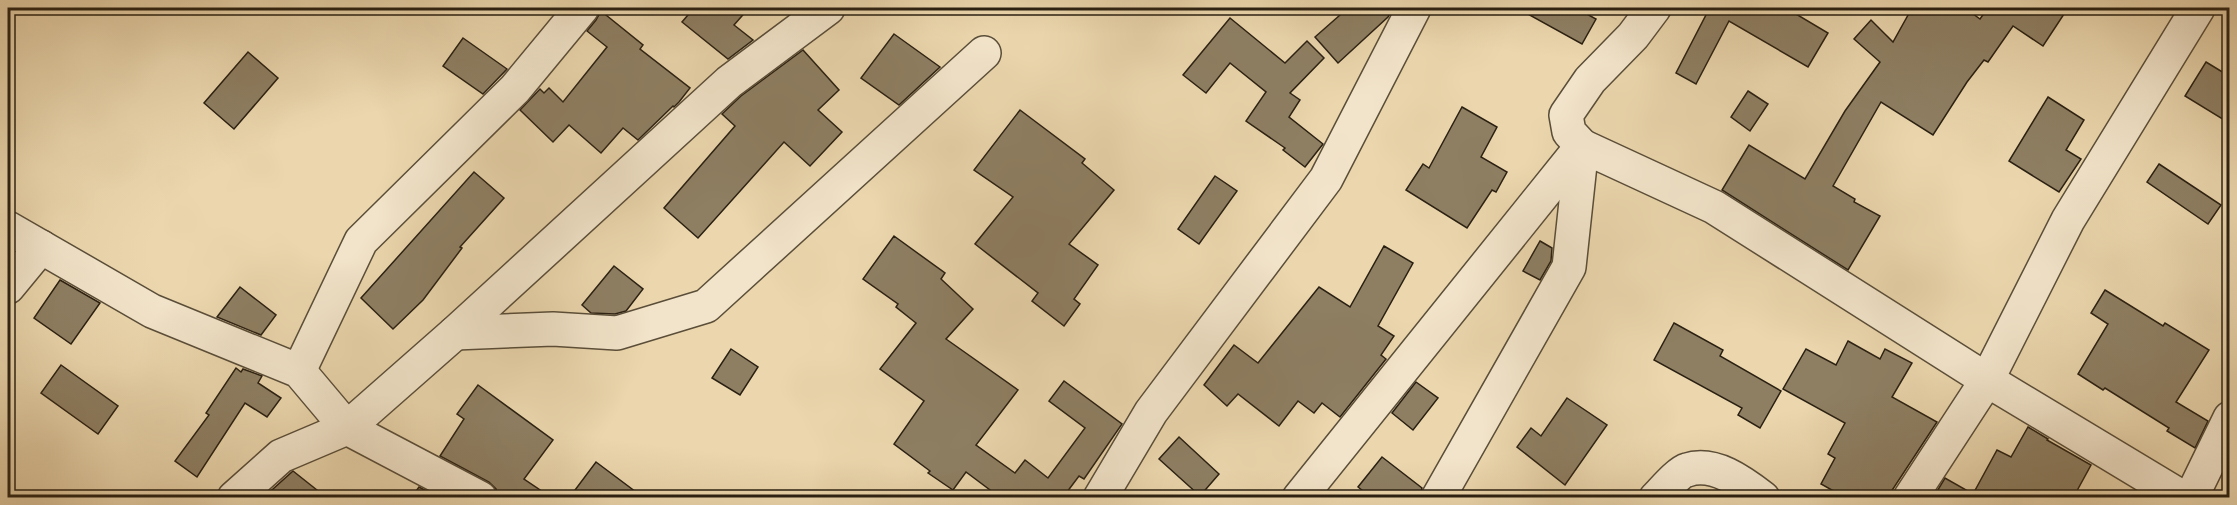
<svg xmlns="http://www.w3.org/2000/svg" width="2237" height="505" viewBox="0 0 2237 505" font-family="'Gentium Book Plus',serif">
  <rect width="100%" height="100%" fill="#ebd6ad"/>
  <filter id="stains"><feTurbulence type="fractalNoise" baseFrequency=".00333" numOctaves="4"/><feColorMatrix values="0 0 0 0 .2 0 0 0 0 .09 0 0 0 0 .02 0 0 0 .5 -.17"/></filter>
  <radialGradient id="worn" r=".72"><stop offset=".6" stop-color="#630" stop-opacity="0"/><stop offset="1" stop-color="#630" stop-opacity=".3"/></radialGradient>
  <!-- building -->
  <g fill="#8e7f63" stroke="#2a2012" stroke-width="1.5">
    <polygon points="694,8 749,8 734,25 753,40 728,59 682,22"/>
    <polygon points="1348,8 1393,8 1388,17 1338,63 1315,37"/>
    <polygon points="1517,8 1576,8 1596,19 1582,44"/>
    <polygon points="1707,8 1786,8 1828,33 1808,67 1729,21 1696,84 1676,73 1709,9"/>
    <polygon points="1912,8 1965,8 1980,19 1987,9 1985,8 2068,8 2043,46 2013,26 1988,62 1984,60 1967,82 1933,135 1881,102 1833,186 1855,199 1854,202 1880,216 1848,270 1722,190 1749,145 1805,179 1845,111 1880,62 1854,39 1871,20 1893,42"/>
    <polygon points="601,11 643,45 640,49 690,88 679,102 674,107 673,106 638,140 623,128 601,153 569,125 553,142 520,110 540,89 544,93 549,88 563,102 607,47 587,31 596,20"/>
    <polygon points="1230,18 1285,63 1307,41 1324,58 1290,93 1300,100 1289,117 1323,144 1305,167 1283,150 1285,148 1246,121 1266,92 1230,63 1206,93 1183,75"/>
    <polygon points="894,34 940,67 899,105 861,78"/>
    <polygon points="463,38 507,69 483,94 443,66"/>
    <polygon points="803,50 839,90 818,110 842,132 810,166 784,142 698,238 664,208 735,126 722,114 741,96"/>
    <polygon points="248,52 278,78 234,129 204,103"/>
    <polygon points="2206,62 2229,76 2229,123 2185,96"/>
    <polygon points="1748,91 1768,104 1750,131 1731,117"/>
    <polygon points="2048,97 2084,120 2066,150 2081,159 2059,192 2009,161"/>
    <polygon points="1462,107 1497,127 1481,157 1507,172 1496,192 1492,190 1467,228 1406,190 1423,164 1429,168"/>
    <polygon points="1020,110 1085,159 1082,163 1114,190 1069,244 1098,265 1074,299 1080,304 1064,326 1032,301 1038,293 975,244 1013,197 974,170"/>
    <polygon points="2159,164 2221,205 2208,224 2147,182"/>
    <polygon points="474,172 504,198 460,247 462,248 423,300 393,329 361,298"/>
    <polygon points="1215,176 1237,191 1199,244 1178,229"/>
    <polygon points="894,236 945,273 941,279 973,309 946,339 1018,390 976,445 1015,473 1025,460 1048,478 1085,428 1049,401 1064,381 1122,424 1084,479 1079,476 1067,492 1074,498 997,498 998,496 966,472 953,490 928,473 930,471 894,444 924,401 880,369 916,323 896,307 898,304 863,279"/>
    <polygon points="1540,241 1552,248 1551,261 1540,280 1523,271"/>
    <polygon points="1384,246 1413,263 1378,326 1394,336 1381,355 1386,359 1340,417 1322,403 1314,413 1298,401 1279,426 1238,394 1227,406 1204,385 1234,345 1258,363 1319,287 1350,307"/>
    <polygon points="614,266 643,289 626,311 615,314 591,313 582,305"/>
    <polygon points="60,280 100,303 71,344 34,318"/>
    <polygon points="240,287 276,315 261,335 217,317"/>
    <polygon points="2105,290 2163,326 2165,323 2209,350 2176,402 2208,421 2195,448 2167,431 2169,428 2105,388 2103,390 2078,374 2108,324 2091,313"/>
    <polygon points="1674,323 1723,350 1720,356 1781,391 1760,428 1738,415 1742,408 1654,360"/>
    <polygon points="1848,341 1880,359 1885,349 1912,363 1892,397 1937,422 1887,498 1846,498 1821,484 1835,458 1828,454 1845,423 1783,389 1806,349 1836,365"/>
    <polygon points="731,349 758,367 740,395 712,378"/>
    <polygon points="61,365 118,406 98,434 41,393"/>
    <polygon points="236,368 241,372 243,369 262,376 258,383 281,398 267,417 245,403 197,477 175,461 209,415 206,413"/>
    <polygon points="1416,382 1438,398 1413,430 1392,413"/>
    <polygon points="478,385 553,440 524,479 552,498 499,498 496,489 489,482 440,456 464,419 457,414"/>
    <polygon points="1567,398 1607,425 1565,485 1517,447 1531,428 1541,436"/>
    <polygon points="2028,427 2048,439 2047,440 2091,465 2073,498 1933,498 1945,478 1973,494 1997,450 2011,457"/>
    <polygon points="1179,437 1219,474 1200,496 1159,459"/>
    <polygon points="1382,457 1422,488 1419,498 1372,498 1358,487"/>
    <polygon points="596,462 644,498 569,498"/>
    <polygon points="293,471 327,498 263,498"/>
    <polygon points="419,487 439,498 411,498"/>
  </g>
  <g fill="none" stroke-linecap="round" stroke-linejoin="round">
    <defs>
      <g id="minor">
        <polyline points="8,228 152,311 299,371 347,428 480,498"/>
        <polyline points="8,287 41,247"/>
        <polyline points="455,333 553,329 617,333 706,306 984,53"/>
        <polyline points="299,371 361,241 515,89 582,8"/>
        <polyline points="234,498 281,456 347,428 455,333 729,82 828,8"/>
        <polyline points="1100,498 1151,412 1326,179 1414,8"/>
        <polyline points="1299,498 1582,146 1714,207 1987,380 2183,498"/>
        <polyline points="1438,498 1569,267 1582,146 1569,132 1566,115 1590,80 1633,36 1654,8"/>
        <path d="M1656,498c7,-7 23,-26 31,-28 27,-9 55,12 76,28"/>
        <polyline points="1910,498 1987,380 2068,220 2198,8"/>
        <polyline points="2191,498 2230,418"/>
      </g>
    </defs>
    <!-- minor casing -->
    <use href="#minor" stroke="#5a4e39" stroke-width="36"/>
    <!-- minor -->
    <use href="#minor" stroke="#f2e4ca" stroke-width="33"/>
  </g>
  <!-- margin -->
  <rect width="2237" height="505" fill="none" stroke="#ebd6ad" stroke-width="30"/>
  <rect x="9" y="9" width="2219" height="487" fill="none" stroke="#2a2012" stroke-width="3"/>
  <rect x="15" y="15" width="2207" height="475" fill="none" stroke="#2a2012" stroke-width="1.5"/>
  <rect width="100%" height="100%" filter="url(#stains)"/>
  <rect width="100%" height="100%" fill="url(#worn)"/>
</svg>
